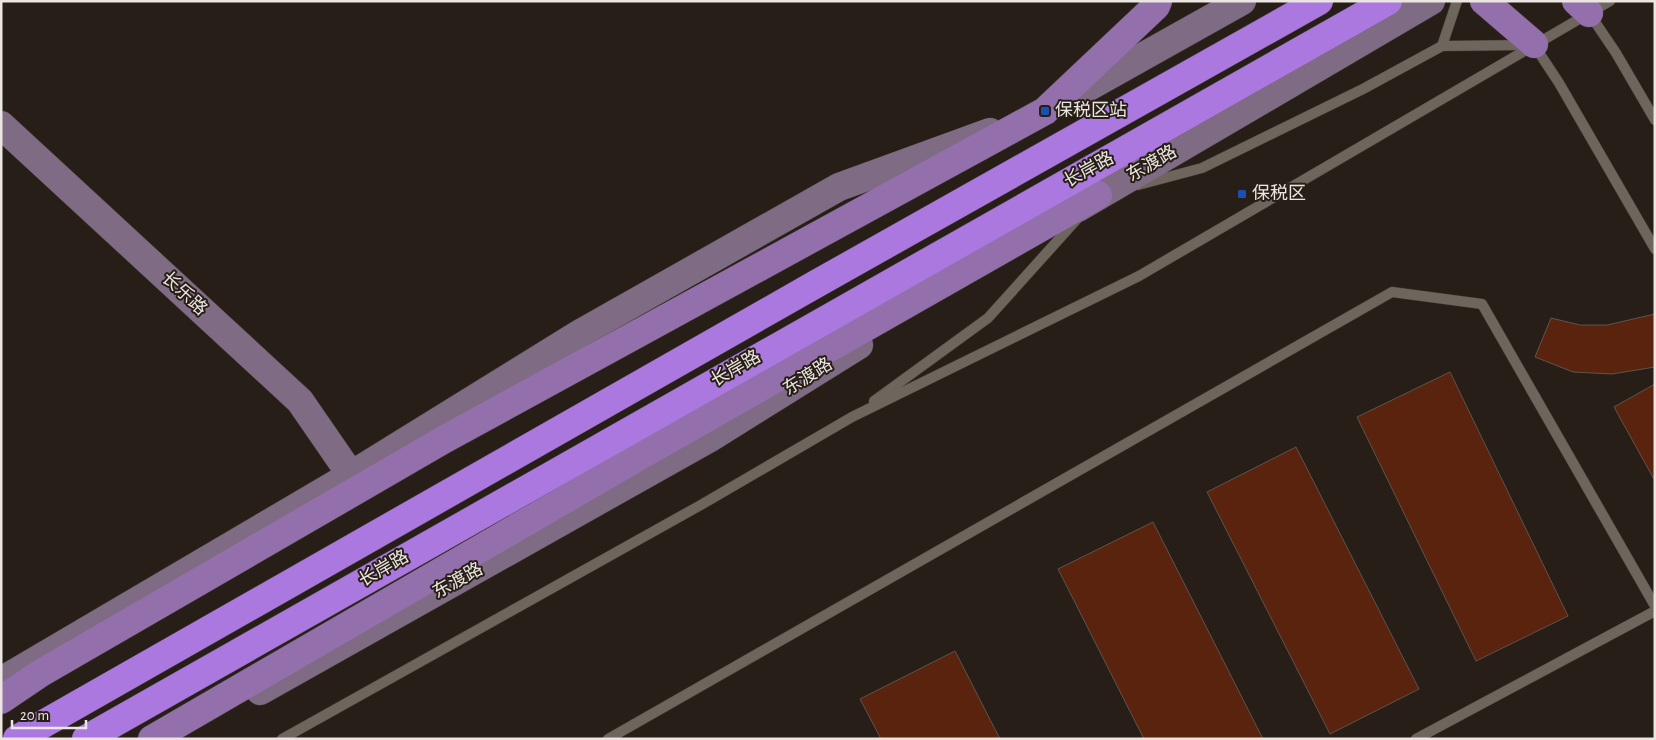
<svg xmlns="http://www.w3.org/2000/svg" width="1656" height="740" viewBox="0 0 1656 740" font-family="'Alegreya Sans','Noto Sans SC',sans-serif">
  <rect width="100%" height="100%" fill="#271f17"/>
  <!-- building -->
  <g fill="#5a230d" stroke="#5f534e">
    <polygon points="1655,314 1655,367 1612,374 1573,372 1535,357 1551,318 1580,325 1607,325"/>
    <polygon points="1450,372 1568,616 1476,661 1357,417"/>
    <polygon points="1655,384 1655,481 1614,407"/>
    <polygon points="1296,447 1419,689 1330,734 1207,492"/>
    <polygon points="1153,522 1263,739 1144,739 1058,569"/>
    <polygon points="955,651 1000,739 881,739 860,699"/>
  </g>
  <g fill="none" stroke-linecap="round" stroke-linejoin="round">
    <defs>
      <g id="lane">
        <polyline points="1589,13 1616,53 1655,120"/>
        <polyline points="1534,45 1559,83 1655,249"/>
        <polyline points="1442,46 1457,1"/>
        <polyline points="1138,185 1202,168 1363,89 1442,46 1528,45"/>
        <polyline points="874,401 988,318 1078,218"/>
        <polyline points="282,739 699,506 852,417 1139,276 1610,1"/>
        <polyline points="608,739 1392,292 1482,304 1655,606"/>
        <polyline points="1416,739 1655,611"/>
      </g>
      <g id="secondary">
        <polyline points="1060,103 1242,1"/>
        <polyline points="1,125 300,401 351,475"/>
        <polyline points="1078,208 1431,1"/>
        <polyline points="1,681 351,475 579,334 839,187 990,132"/>
        <polyline points="260,691 710,438 859,345"/>
      </g>
      <g id="primary">
        <polyline points="1484,1 1534,44"/>
        <polyline points="1576,1 1589,13"/>
        <polyline points="1,700 41,673 445,439 1045,111 1156,6 1158,1"/>
        <polyline points="152,739 640,456 1098,195"/>
      </g>
      <g id="highway">
        <polyline points="17,739 816,284 1319,1"/>
        <polyline points="86,739 1388,1"/>
      </g>
    </defs>
    <!-- lane casing -->
    <use href="#lane" stroke="#3f3a35" stroke-width="11"/>
    <!-- secondary casing -->
    <use href="#secondary" stroke="#3f3a35" stroke-width="29"/>
    <!-- primary casing -->
    <use href="#primary" stroke="#3f3a35" stroke-width="29"/>
    <!-- highway casing -->
    <use href="#highway" stroke="#3f3a35" stroke-width="29"/>
    <!-- lane -->
    <use href="#lane" stroke="#6e655c" stroke-width="10"/>
    <!-- secondary -->
    <use href="#secondary" stroke="#806b84" stroke-width="28"/>
    <!-- primary -->
    <use href="#primary" stroke="#9370ab" stroke-width="28"/>
    <!-- highway -->
    <use href="#highway" stroke="#ab78e0" stroke-width="28"/>
  </g>
  <!-- markers -->
  <g fill="#1a4fb4" stroke="#271f17" stroke-width="2">
    <rect x="1040" y="106" width="10" height="10" rx="2.5"/>
    <rect x="1237" y="189" width="10" height="10" rx="2.5"/>
  </g>
  <g text-anchor="middle" dominant-baseline="central" stroke-width="4" stroke-linejoin="round" paint-order="stroke">
    <!-- poi labels -->
    <g font-size="18" fill="#ebe6e1" stroke="#271f17" text-anchor="start">
      <text x="1055" y="111">保税区站</text>
      <text x="1252" y="194">保税区</text>
    </g>
    <!-- street labels -->
    <g font-size="18" fill="#ebe6e1" stroke="#271f17">
      <text transform="translate(1152 164) rotate(-30)">东渡路</text>
      <text transform="translate(1089 170) rotate(-29)">长岸路</text>
      <text transform="translate(184 294) rotate(43)">长乐路</text>
      <text transform="translate(736 369) rotate(-30)">长岸路</text>
      <text transform="translate(808 377) rotate(-32)">东渡路</text>
      <text transform="translate(384 569) rotate(-30)">长岸路</text>
      <text transform="translate(458 581) rotate(-29)">东渡路</text>
    </g>
  </g>
  <!-- border -->
  <rect width="1656" height="740" fill="none" stroke="#ebe6e1" stroke-width="5"/>
  <!-- scale -->
  <path d="M12 720v8h74v-8" fill="none" stroke="#ebe6e1" stroke-width="2.5"/>
  <text x="20" y="720" font-size="15" fill="#ebe6e1" stroke="#271f17" stroke-width="4" paint-order="stroke">20 m</text>
</svg>
